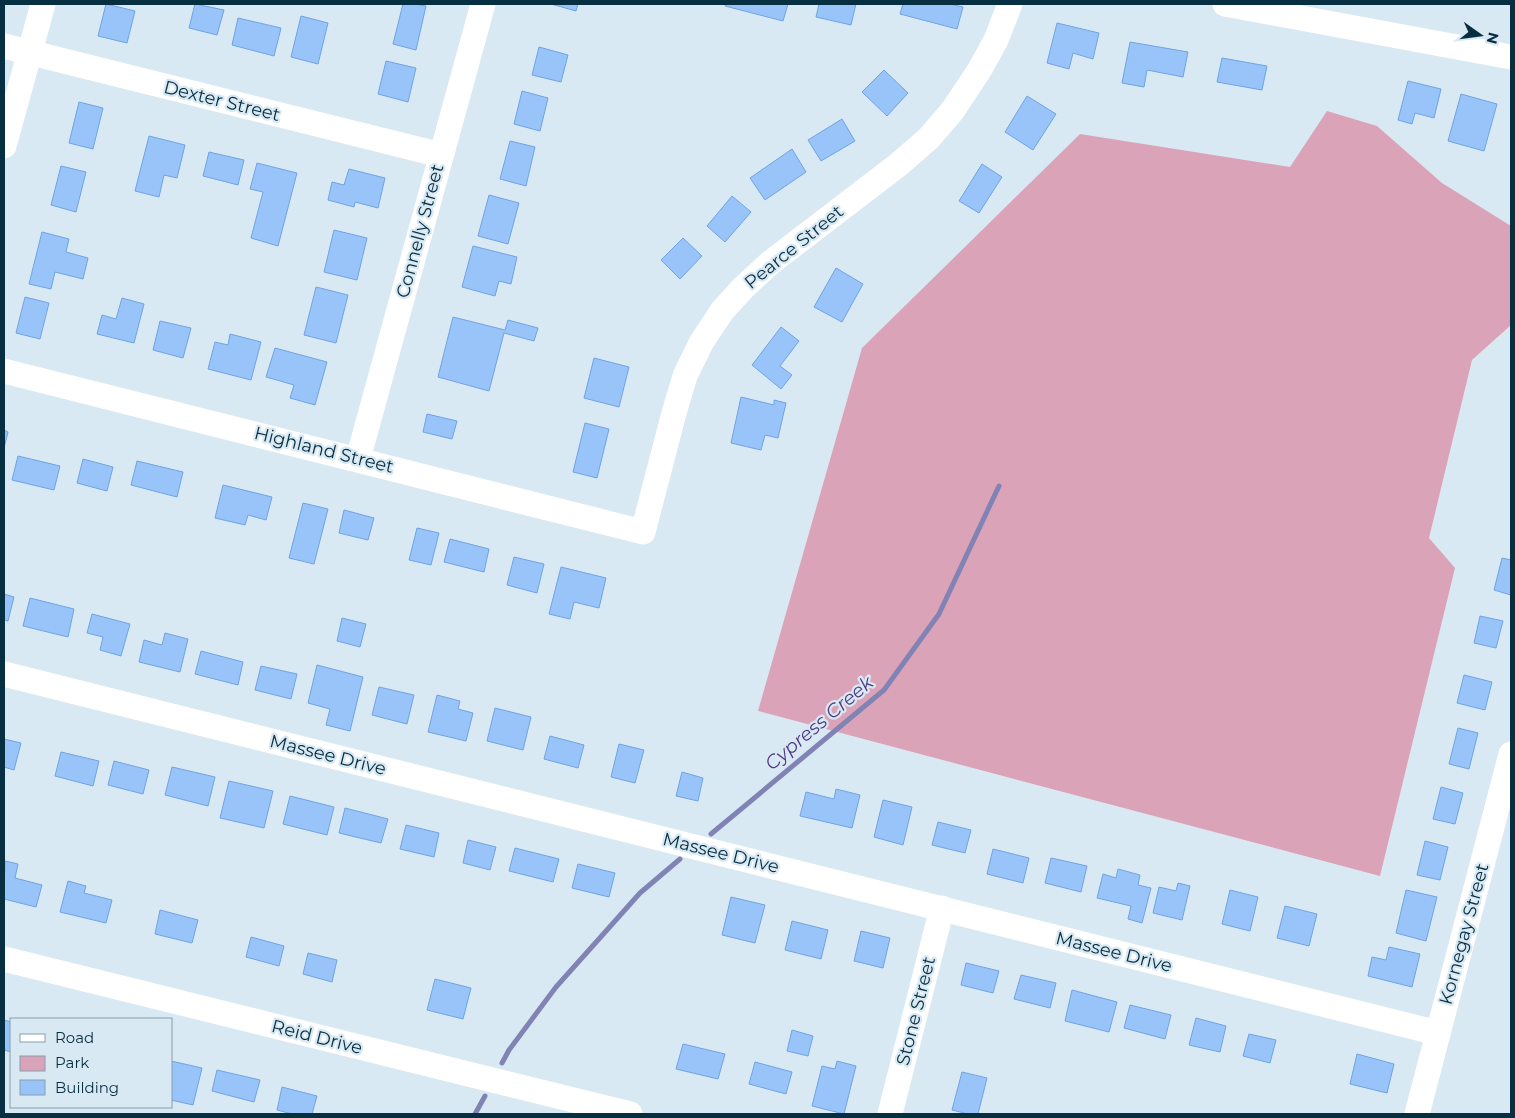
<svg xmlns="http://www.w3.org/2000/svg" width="1515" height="1118" viewBox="0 0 1515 1118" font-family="Montserrat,sans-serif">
  <rect width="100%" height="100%" fill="#d9e9f3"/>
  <!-- green -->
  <polygon fill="#dba3b8" points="1327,111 1377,126 1442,183 1511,226 1511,325 1472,360 1429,538 1455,568 1380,876 758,711 862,348 1080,134 1290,167"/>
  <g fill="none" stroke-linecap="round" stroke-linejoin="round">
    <!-- stream -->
    <g stroke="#8183b4" stroke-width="5">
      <polyline points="711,834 884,690 939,614 999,486"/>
      <polyline points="502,1063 509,1050 556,987 640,893 680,859"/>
      <polyline points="475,1114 485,1096"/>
    </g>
  </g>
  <!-- building -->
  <g fill="#99c4f9" stroke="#6fa3e3">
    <polygon points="106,4 135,11 127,43 98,36"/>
    <polygon points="195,4 224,10 217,35 189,28"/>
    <polygon points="403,4 415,4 426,6 416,50 393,44"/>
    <polygon points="551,4 578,4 576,11"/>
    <polygon points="726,4 788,4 783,21 725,6"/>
    <polygon points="819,4 856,4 851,25 816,17"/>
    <polygon points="903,4 950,4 963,7 957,29 900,14"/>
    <polygon points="301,16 328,23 318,64 291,57"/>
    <polygon points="238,18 281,28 274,56 232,45"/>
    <polygon points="1057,23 1099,33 1093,59 1073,53 1069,69 1047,63"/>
    <polygon points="1130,42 1188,52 1183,77 1147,70 1144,87 1122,83"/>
    <polygon points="539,47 568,55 561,82 532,75"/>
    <polygon points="1222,58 1267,66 1262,90 1217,82"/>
    <polygon points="386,61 416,68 408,102 378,94"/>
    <polygon points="884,70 908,93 887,116 862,92"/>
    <polygon points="1408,81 1441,89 1434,118 1415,113 1412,124 1398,120"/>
    <polygon points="522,91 548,98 540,131 514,124"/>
    <polygon points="1461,94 1497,104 1484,151 1448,141"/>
    <polygon points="1027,96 1056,114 1033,150 1005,132"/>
    <polygon points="79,102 103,108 93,149 69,143"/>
    <polygon points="842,119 855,141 821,161 808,140"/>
    <polygon points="149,136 185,145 177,178 164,175 159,197 135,191"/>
    <polygon points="510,141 535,147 526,186 500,179"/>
    <polygon points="792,149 806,172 765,200 750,178"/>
    <polygon points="209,152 244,160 238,185 203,176"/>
    <polygon points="257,163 297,173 278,246 251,238 263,192 250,189"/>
    <polygon points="982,164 1002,177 979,213 959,201"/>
    <polygon points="61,166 86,172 76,212 51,205"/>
    <polygon points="349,169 385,178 378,208 355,202 354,207 328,200 332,182 344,185"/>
    <polygon points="489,195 519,203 508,244 478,236"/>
    <polygon points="732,196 751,212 725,242 707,226"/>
    <polygon points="334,230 367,238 357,280 324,272"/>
    <polygon points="42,232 69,239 66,252 88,258 83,279 55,272 51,289 29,284"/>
    <polygon points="683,238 702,256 680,279 661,260"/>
    <polygon points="473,246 517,257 511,284 499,281 495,296 462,287"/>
    <polygon points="836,268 863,284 842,322 814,307"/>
    <polygon points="316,287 348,295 336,343 304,335"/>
    <polygon points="25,297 49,303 40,339 16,333"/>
    <polygon points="122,298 144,304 134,343 97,334 102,315 116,319"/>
    <polygon points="453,317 505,330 508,320 538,328 534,341 504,333 489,391 438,377"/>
    <polygon points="160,321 191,328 183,358 153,350"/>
    <polygon points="781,327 799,341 780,366 792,375 781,389 752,365"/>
    <polygon points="230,334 261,342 251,380 208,369 215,342 228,345"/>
    <polygon points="275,348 327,362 315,405 290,398 294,385 266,377"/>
    <polygon points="594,358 629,367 619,407 584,398"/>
    <polygon points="741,397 774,405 774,400 786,403 778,438 765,435 761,450 731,443"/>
    <polygon points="427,414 457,421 452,439 423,432"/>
    <polygon points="585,423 609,429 597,478 573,472"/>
    <polygon points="4,430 8,432 4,448"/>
    <polygon points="18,456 60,466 54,490 12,480"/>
    <polygon points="83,459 113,467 107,491 77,483"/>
    <polygon points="137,461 183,472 177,497 131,485"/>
    <polygon points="223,485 272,497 266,520 248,515 245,525 215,518"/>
    <polygon points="303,503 328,509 314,564 289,558"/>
    <polygon points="344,510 374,518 368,540 339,533"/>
    <polygon points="417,528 439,533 431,565 409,560"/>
    <polygon points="450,539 489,549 484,572 444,562"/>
    <polygon points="514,557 544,564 537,593 507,585"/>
    <polygon points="1502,558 1511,560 1511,595 1494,590"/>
    <polygon points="561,567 606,578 599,608 574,602 570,619 549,614"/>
    <polygon points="4,594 14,597 8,621 4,620"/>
    <polygon points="30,598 74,609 68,637 23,626"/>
    <polygon points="92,614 130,624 121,656 100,650 103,637 87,633"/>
    <polygon points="1480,616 1503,621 1496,648 1474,643"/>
    <polygon points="342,618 366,624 360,647 337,641"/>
    <polygon points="165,633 188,639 180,672 139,662 144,640 162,645"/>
    <polygon points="201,651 243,662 238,685 195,674"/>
    <polygon points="317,665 363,677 350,731 326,725 330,709 308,703"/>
    <polygon points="261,666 297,674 291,699 255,690"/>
    <polygon points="1464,675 1492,682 1485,710 1457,703"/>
    <polygon points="379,687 414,695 407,724 372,715"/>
    <polygon points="437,695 460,701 458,709 473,713 466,741 428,732"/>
    <polygon points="495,708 531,717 523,750 487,741"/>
    <polygon points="1458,728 1478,733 1469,769 1449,764"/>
    <polygon points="550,736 584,745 578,768 544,759"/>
    <polygon points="4,739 21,743 14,770 4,767"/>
    <polygon points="619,744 644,750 635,783 611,777"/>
    <polygon points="61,752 99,761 93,786 55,776"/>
    <polygon points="114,761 149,770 143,794 108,785"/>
    <polygon points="172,767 215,777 208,806 165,795"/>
    <polygon points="682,772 703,778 698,801 676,796"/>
    <polygon points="229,781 273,791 264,828 220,818"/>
    <polygon points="1441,787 1463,793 1455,824 1433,819"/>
    <polygon points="836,789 860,795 852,828 800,816 806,792 834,799"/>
    <polygon points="290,796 334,807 327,835 283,824"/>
    <polygon points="883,800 912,807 903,845 874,837"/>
    <polygon points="345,808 388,819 381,843 339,833"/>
    <polygon points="938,822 971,830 965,853 932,845"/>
    <polygon points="406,825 439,833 434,857 400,849"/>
    <polygon points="468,840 496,847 490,870 463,863"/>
    <polygon points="1425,841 1448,847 1440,880 1417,875"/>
    <polygon points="515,848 559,859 553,882 509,871"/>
    <polygon points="993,849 1029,858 1023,883 987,874"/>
    <polygon points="1051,858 1087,866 1081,892 1045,883"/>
    <polygon points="5,861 18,864 15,878 42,885 36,907 4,899"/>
    <polygon points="578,864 615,873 609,897 572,888"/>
    <polygon points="1118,869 1140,875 1138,885 1151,888 1142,923 1128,919 1131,906 1097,898 1103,874 1116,878"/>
    <polygon points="68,881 86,886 84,893 112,900 106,923 60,912"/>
    <polygon points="1178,883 1190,886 1182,920 1153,913 1159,887 1176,891"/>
    <polygon points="1230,890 1258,897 1250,931 1222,924"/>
    <polygon points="1406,890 1437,897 1426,941 1396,933"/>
    <polygon points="731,897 765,905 755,943 722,935"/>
    <polygon points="1285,906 1317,914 1309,946 1277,938"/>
    <polygon points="160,910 198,920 192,943 155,934"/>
    <polygon points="792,921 828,930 821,959 785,950"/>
    <polygon points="861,931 890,938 883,968 854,961"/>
    <polygon points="251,937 284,946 279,966 246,957"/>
    <polygon points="1389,947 1420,954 1412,987 1368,976 1372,957 1386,960"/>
    <polygon points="308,953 337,960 332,982 303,974"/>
    <polygon points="966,963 999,971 993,993 961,985"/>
    <polygon points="1021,975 1056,983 1050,1008 1014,999"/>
    <polygon points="435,979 471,988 463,1019 427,1010"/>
    <polygon points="1072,990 1117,1002 1109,1032 1065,1021"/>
    <polygon points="1130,1005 1171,1015 1165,1039 1124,1028"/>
    <polygon points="1196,1018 1226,1026 1220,1052 1189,1045"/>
    <polygon points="4,1020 11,1022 11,1052 4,1050"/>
    <polygon points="792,1030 813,1036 808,1056 787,1051"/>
    <polygon points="1249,1034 1276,1040 1270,1063 1243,1056"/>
    <polygon points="683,1044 725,1054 718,1079 676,1069"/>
    <polygon points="1357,1054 1394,1064 1387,1093 1350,1084"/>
    <polygon points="171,1061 202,1068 193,1105 171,1100"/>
    <polygon points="837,1061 856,1066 844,1114 812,1106 822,1066 835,1069"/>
    <polygon points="755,1062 792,1072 786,1094 749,1084"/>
    <polygon points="217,1070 260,1080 254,1102 212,1091"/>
    <polygon points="962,1072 987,1078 978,1114 968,1114 952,1110"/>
    <polygon points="282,1087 317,1096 312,1114 292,1114 277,1110"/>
  </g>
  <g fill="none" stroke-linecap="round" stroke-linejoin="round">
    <!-- minor -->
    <g stroke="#fff" stroke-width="25">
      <polyline points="1225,4 1511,57"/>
      <polyline points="4,46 441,155"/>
      <polyline points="4,146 43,4"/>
      <polyline points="4,371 643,532 674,413 685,376 701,343 722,311 743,288 770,263 898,165 929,138 953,110 980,69 996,40 1010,4"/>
      <polyline points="358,459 483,4"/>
      <polyline points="4,674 1438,1033"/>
      <polyline points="4,959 630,1114"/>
      <polyline points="890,1114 942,908"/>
      <polyline points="1417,1114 1511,754"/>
    </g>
  </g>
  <g text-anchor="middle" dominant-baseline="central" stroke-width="4.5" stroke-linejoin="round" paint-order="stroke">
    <!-- street labels -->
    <g font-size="18" fill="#072f42" stroke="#d9e9f3">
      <text transform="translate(222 101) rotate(14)">Dexter Street</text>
      <text transform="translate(420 231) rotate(-75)">Connelly Street</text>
      <text transform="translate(794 247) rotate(-39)">Pearce Street</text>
      <text transform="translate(324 450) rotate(14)">Highland Street</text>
      <text transform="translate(328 755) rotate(14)">Massee Drive</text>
      <text transform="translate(721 853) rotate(14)">Massee Drive</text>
      <text transform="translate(1464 934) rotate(-75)">Kornegay Street</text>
      <text transform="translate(1114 952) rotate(14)">Massee Drive</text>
      <text transform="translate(916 1011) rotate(-76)">Stone Street</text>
      <text transform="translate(317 1037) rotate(14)">Reid Drive</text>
    </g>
    <!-- water labels -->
    <g font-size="19" font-style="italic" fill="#503a83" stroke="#d9e9f3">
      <text transform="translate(819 723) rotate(-40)">Cypress Creek</text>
    </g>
  </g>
  <!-- border -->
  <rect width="1515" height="1118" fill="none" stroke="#072f42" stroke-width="10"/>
  <!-- legend -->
  <rect x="10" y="1018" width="162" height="90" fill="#d9e9f3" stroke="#859fac"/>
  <rect x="20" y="1034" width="25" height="8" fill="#ffffff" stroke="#859fac"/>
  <text x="55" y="1043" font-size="15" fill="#072f42">Road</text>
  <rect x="20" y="1056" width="25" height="15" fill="#dba3b8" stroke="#859fac"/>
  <text x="55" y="1068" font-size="15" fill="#072f42">Park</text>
  <rect x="20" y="1080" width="25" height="15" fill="#99c4f9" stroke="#859fac"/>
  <text x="55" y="1093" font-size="15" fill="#072f42">Building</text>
  <!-- north arrow -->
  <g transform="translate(1480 35) rotate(104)" stroke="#d9e9f3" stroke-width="4" paint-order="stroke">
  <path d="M0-4L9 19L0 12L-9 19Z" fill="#072f42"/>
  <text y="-8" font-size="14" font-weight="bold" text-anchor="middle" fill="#072f42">N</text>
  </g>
</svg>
